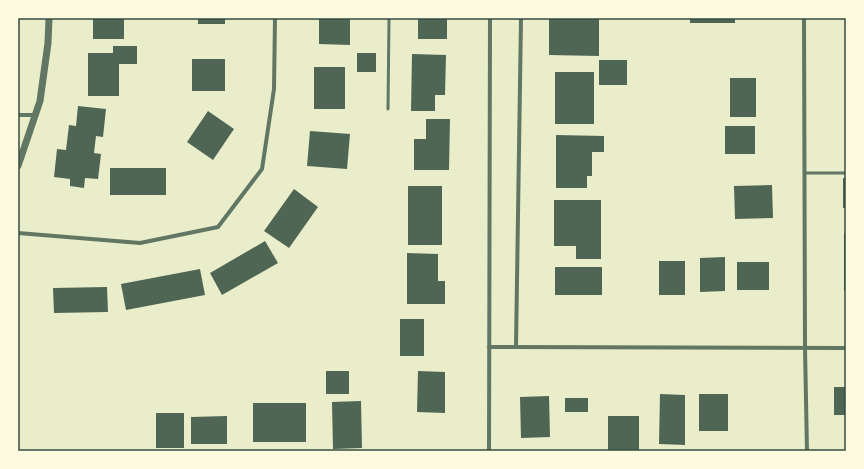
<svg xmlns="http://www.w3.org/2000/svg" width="864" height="469" viewBox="0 0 864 469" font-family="'Roboto Condensed',sans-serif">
  <rect width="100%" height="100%" fill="#e9edc9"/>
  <!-- building -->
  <g fill="#4f6655">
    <rect x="93" y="18" width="31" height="21"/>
    <rect x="198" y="18" width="27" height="6"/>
    <polygon points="319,18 350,18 350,45 319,44"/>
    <rect x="418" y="18" width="29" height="21"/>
    <rect x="690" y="18" width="45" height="5"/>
    <polygon points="549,19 599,19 599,56 549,55"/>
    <polygon points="113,46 137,46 137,64 119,64 119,96 88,96 88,53 113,53"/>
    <rect x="357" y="53" width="19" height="19"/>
    <polygon points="412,54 446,55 445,95 435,95 435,111 411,111"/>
    <rect x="192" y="59" width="33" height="32"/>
    <rect x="599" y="60" width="28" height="25"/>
    <rect x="314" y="67" width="31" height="42"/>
    <rect x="555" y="72" width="39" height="52"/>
    <rect x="730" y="78" width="26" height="39"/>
    <polygon points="78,106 106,109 103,137 96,136 94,153 101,154 98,179 85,178 84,188 70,186 70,179 54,177 57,149 66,150 69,125 76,126"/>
    <polygon points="208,111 234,129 213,160 187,142"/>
    <polygon points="426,119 450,119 449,170 414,170 414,139 426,139"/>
    <rect x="725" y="126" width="30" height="28"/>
    <polygon points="310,131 350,134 347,169 307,166"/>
    <polygon points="556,135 604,136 604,152 592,152 592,176 587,176 587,188 556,188"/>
    <rect x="110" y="168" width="56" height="27"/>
    <rect x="843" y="178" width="3" height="30"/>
    <polygon points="772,185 773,218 735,219 734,186"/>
    <rect x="408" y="186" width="34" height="59"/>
    <polygon points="294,189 318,207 289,248 264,231"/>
    <polygon points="554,200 601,200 601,259 576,259 576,246 554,246"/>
    <rect x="844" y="233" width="2" height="58"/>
    <polygon points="265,241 278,263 222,295 210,273"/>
    <polygon points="407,253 438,254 438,281 445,281 445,304 407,304"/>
    <polygon points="725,257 725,291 700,292 700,258"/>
    <rect x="659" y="261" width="26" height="34"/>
    <rect x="737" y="262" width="32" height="28"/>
    <rect x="555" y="267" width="47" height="28"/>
    <polygon points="200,269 205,295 126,310 121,284"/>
    <polygon points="107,287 108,312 54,313 53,288"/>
    <rect x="400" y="319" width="24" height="37"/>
    <rect x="326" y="371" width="23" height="23"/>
    <polygon points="418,371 445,372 445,413 417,412"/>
    <rect x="834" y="387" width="12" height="28"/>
    <polygon points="660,394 685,395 685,445 659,444"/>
    <rect x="699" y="394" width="29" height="37"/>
    <polygon points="549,396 550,437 521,438 520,397"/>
    <rect x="565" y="398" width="23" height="14"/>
    <polygon points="361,401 362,448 333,449 332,402"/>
    <rect x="253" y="403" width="53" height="39"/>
    <rect x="156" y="413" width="28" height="35"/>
    <polygon points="227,416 227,444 191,444 191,417"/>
    <rect x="608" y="416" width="31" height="35"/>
  </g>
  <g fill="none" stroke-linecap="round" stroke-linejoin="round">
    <!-- service -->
    <g stroke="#617663" stroke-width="3">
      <polyline points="388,109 389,18"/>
      <polyline points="805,173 846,173"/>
    </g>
    <!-- minor -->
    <g stroke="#617663" stroke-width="4">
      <polyline points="804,18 805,348 807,451"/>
      <polyline points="18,115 35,115"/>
      <polyline points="18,233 140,243 218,227 262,169 274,89 275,18"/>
      <polyline points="489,347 846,348"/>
      <polyline points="516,347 521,18"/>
      <polyline points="489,451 490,18"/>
    </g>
    <!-- tertiary -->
    <polyline stroke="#617663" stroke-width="7" points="18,166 40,101 48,43 49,18"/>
  </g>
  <!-- border -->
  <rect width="864" height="469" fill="none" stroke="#fefae0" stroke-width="38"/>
  <rect x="19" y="19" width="826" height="431" fill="none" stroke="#344e41" stroke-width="1.5"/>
</svg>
